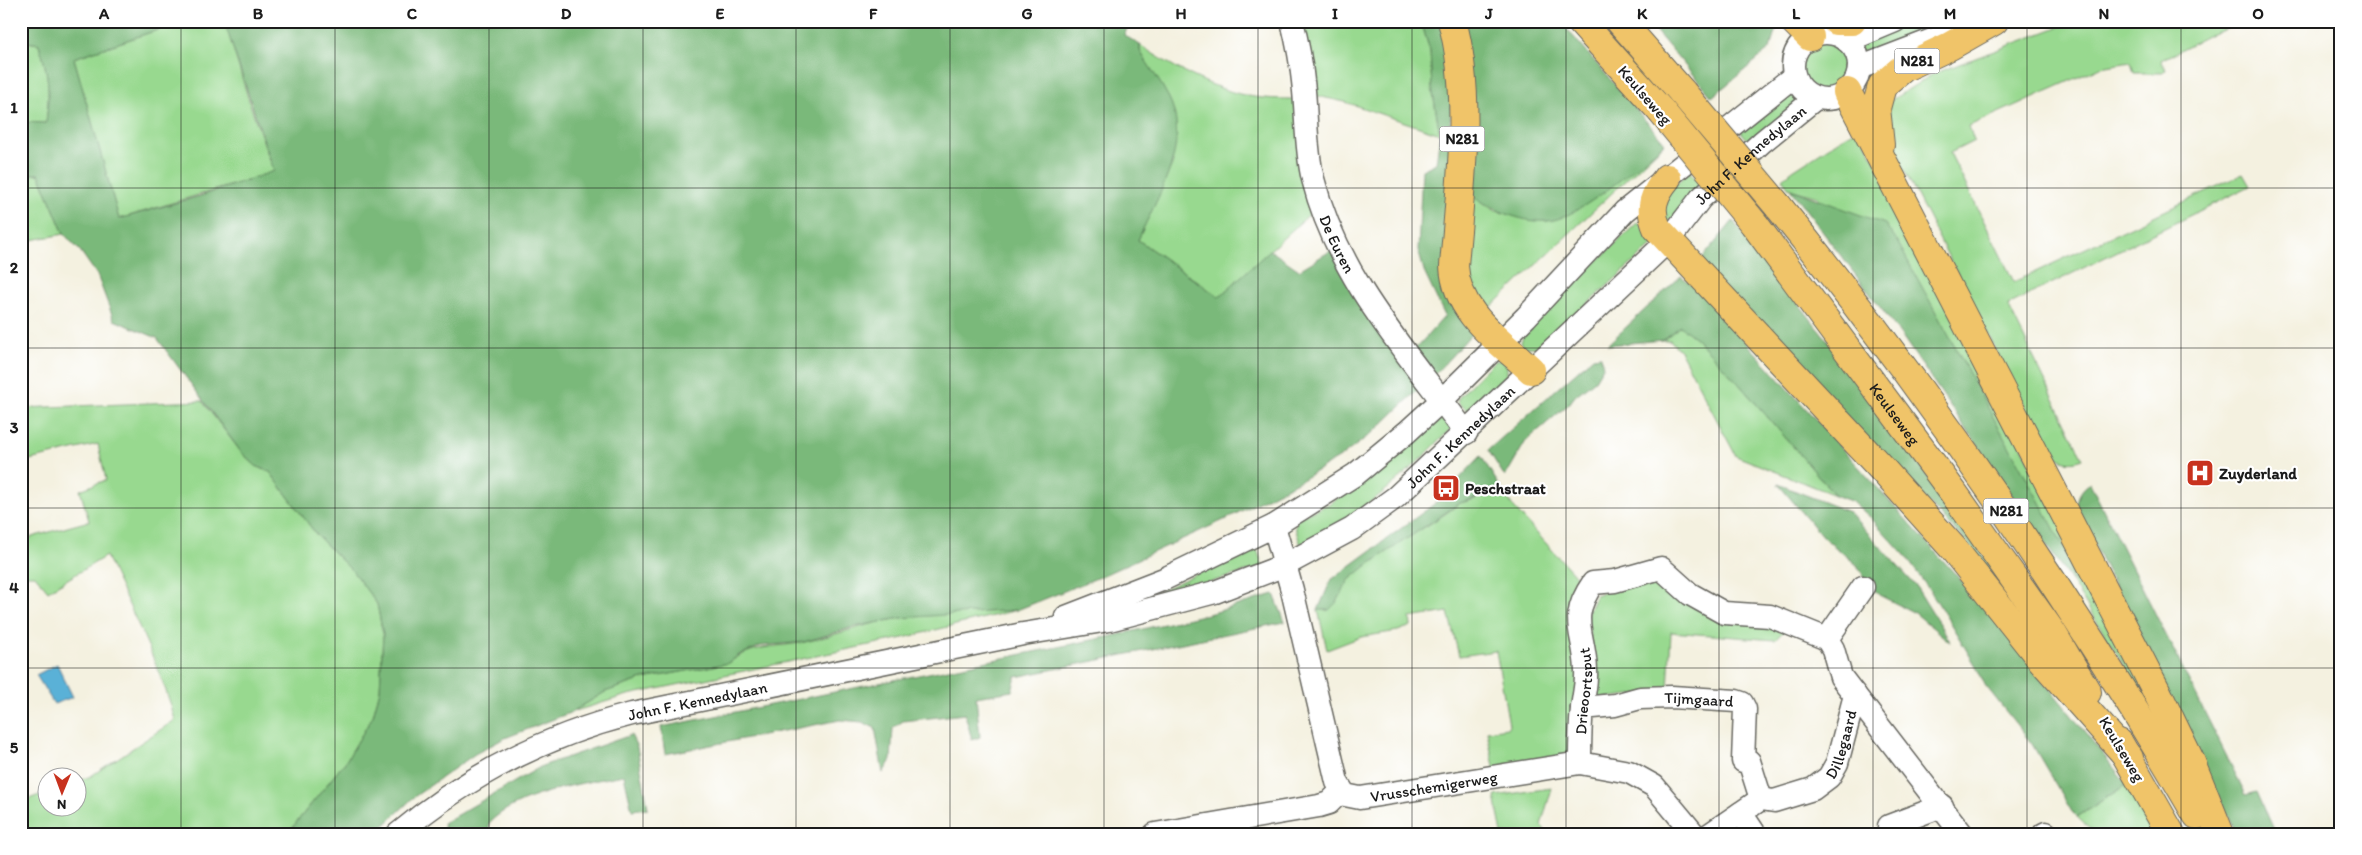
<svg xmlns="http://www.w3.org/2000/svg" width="2362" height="855" viewBox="0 0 2362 855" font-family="Itim,sans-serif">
  <rect width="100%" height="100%" fill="#fff"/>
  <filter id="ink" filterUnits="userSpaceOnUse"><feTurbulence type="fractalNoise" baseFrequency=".02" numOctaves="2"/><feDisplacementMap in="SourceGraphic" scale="10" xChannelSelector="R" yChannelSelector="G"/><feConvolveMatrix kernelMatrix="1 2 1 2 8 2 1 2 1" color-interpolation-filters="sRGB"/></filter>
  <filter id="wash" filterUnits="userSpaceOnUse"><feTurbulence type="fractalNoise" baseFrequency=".0096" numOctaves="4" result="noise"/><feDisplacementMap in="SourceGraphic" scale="20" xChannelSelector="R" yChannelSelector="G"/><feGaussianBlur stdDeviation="1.12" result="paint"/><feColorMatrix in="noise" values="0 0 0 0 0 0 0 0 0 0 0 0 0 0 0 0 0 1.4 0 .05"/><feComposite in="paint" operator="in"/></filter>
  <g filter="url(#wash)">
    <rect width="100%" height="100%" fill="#f4f1e0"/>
    <!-- green -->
    <g fill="#98d98f" stroke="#5a7a56">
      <polygon points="184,21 225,22 250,104 274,172 119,219 74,58"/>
      <polygon points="1300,21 1421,21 1430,51 1432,88 1440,134 1345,102 1312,95"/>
      <polygon points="1911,21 1969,21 1865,59 1857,44"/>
      <path d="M2074,21h176l-41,14 -48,25 5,10 -3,3h-29l-3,-11 -30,5 -132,59 5,15 -24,12 64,129 229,-108 7,12 -242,119 75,154c-16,6 -23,1 -36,-9l-151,-296 -13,-36 2,-14 48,-30z"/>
      <path d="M21,41l18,3c10,33 11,44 7,79l-25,-1z"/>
      <circle cx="1826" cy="66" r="25"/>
      <path d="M1140,45c33,23 83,50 123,53 13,1 26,1 39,1l12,111 -95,87 -81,-57 35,-78 -20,-88 -13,-23z"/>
      <polygon points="1792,86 1805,100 1751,144 1738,128"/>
      <polygon points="1858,128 2180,753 2071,581 2079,574 1818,197 1790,189 1782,179 1793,170"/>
      <path d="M1665,143l-180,170c-28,-33 -19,-80 -17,-119l28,17 31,8 21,2 47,-23z"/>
      <polygon points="1689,171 1704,188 1663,227 1662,199"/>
      <polygon points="21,174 39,174 64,234 21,242"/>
      <polygon points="1638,222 1657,241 1543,344 1537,347 1524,347 1521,342 1526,329"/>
      <polygon points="1680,326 1697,339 1739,384 1835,495 1736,456 1681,352 1670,340 1663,340"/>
      <polygon points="1502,360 1507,365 1507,379 1475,410 1468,411 1457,402 1459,397 1494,361"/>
      <path d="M202,401l39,51 15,14 14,6 46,62 38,39 23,31 6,30 -3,56 -7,26 -27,45 -59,73h-266v-32l26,-10 1,16h30v-27l13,-5 84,-56c-14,-54 -46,-113 -69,-164l-58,35 -13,-16h-14v-35l68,-19 -9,-31 26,-10 -8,-36 -77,18v-54z"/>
      <path d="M1444,416l9,10c-45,49 -92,89 -152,119l-5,-14 -1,-12 36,-16 73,-54 32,-30z"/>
      <path d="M1499,485l15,23 70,77 1,116 -10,57 -80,14 -8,-41 20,-3 2,-3 -13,-74 -37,5 -11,-44 -38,6 1,8 -13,5 -37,6 -34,13 -9,-40h11c9,-9 13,-24 22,-32 32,-29 74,-48 109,-75 12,-3 32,-7 39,-18z"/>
      <polygon points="1250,549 1257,549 1263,567 1148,600 1147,597"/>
      <polygon points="1664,579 1785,630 1775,640 1671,632 1668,690 1598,699 1587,614 1596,595 1607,590"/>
      <path d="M1017,610l-114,28 -275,57 -56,17 33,-20 38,-13 86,-16c23,-19 48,-15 76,-21 33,-7 64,-20 97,-24 38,-5 77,-6 115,-8z"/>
      <polygon points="2127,784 2161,834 2095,834 2077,817"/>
      <polygon points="1552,788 1541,825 1548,834 1502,834 1495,796"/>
    </g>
    <!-- forest -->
    <g fill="#7ab97a" stroke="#4b6a4b">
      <path d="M21,21h163l-110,37 45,161 81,-23 74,-25 -50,-150h907l-7,14 16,10v6c9,16 21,31 29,47 23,47 -12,99 -31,142l81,57 51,-47 29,20 33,-20 71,108 14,-11 28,-31 -20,-42 -7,-24 4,-80 14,-7 4,-29 -8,-46 -2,-37 -9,-30h20l10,36 -2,205 27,67 -39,43 -61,58 -34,26 -39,23 -79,41 -127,58 -80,32 -116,8 -47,9 -50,15 -43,4 -22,9 -10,8 -86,16 -38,13 -33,20 -67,26 -30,16 -61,43 -39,37h-88l59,-73 27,-45 7,-26 3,-56 -6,-30 -23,-31 -38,-39 -46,-62 -14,-6 -15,-14 -84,-114 -43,-18 -17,-45 -16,-23 -17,-18 -25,-60h-18v-52l25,1c4,-35 3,-46 -7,-79l-18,-3z"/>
      <path d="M1460,21h100l105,122c-25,20 -87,77 -118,78 -29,2 -55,-13 -79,-27z"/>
      <polygon points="1647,21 1783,21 1784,22 1775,32 1770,49 1712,97"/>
      <polygon points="1790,189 1885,224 1898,243 2079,574 2071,581 1902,336"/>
      <polygon points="1733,221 1856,376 2057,658 1968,544 1699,262"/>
      <polygon points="1681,276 1699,290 1976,597 2127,784 2077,817 2072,812 2032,744 1985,685 1976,666 1935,598 1904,554 1870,517 1853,502 1835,495 1739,384 1697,339 1680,326 1663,340 1607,345"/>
      <polygon points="1601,356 1603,367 1595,380 1575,396 1569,404 1526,441 1505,477 1488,450 1593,357"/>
      <polygon points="1481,456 1499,485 1492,493 1460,503 1365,567 1349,580 1337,602 1329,610 1318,610 1331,580 1437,502"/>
      <path d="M2090,483l156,312 11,-3 19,42h-39l-159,-322c-2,-13 1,-21 12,-29z"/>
      <polygon points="1778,484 1849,512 1915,585 1951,643 1915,613 1879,595 1867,582 1857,565 1823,537"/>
      <polygon points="1274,594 1285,622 1016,677 1012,691 976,697 980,737 972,740 965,714 903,721 893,728 891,760 883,773 875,728 862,722 840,720 665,754 661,727 1112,636 1216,612"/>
      <path d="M631,735l6,12 11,61 -16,2 -8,-35c-38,7 -108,19 -135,48v11h-44l-2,-11 99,-57z"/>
    </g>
    <!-- water -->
    <polygon fill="#5ab1d7" stroke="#3b667a" points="57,664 73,697 54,704 36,675"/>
  </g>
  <g filter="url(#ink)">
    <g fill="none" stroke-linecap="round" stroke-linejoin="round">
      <defs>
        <g id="minor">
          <path id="s1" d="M1292,21c5,20 9,40 11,60 4,32 2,66 10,98 25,99 94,173 153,254"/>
          <circle cx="1826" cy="66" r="33"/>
          <polyline points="1847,41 1895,21"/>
          <polyline points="1859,68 1958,30"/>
          <path id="s2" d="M1274,526l18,64 45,192 8,13 15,3 220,-35 49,9 25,14 40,48"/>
          <polyline points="1066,617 1164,579 1274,526 1356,474 1407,432 1442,400 1526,317 1625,211 1794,76"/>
          <polyline points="1827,639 1863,587"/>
          <path id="s3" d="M1582,708l33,-3 25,-7 32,-1 64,4 6,2 3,6 -2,52h6l12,38"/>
          <path id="s4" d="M1580,763c0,-19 0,-36 2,-54 1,-12 5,-26 4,-38 -1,-39 -19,-51 7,-88l22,-2 46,-13 29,26 34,19 46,3 57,23 6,10 8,28 121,157"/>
          <polyline points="1741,813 1755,834"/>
          <path id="s5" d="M398,834c69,-58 147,-98 234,-120l391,-80 86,-14 106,-28 70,-27 67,-36 44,-32 272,-256 33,-43 61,-56 54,-44"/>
          <polyline points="1155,834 1319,806 1329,803 1341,791"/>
          <path id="s6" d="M1710,834l51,-35 13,2 39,-12 16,-12 8,-14 18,-68"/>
          <polyline points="1890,834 1889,826 1942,806"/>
          <polyline points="2044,834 2046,833"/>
        </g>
        <g id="highway">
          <path d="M1452,21c21,75 8,168 2,245 2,47 46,75 77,104"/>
          <polyline points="1580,21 1661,111"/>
          <polyline points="1620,21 1683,93"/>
          <polyline points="1794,21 1810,37"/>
          <polyline points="1836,21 1852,21"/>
          <polyline points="1847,92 2158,694 2191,762 2220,834"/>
          <polyline points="1880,145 1876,108 1882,86 1903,68 1950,46 1994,21"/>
          <path d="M1667,178c-13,16 -19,30 -10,50l225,241 70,78 88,111 89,100"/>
          <path d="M1778,206c156,192 295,396 419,609"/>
          <path id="s7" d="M1755,225l198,267 100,142 34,58"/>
          <polyline points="2119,743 2171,834"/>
        </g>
      </defs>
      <!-- minor casing -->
      <use href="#minor" stroke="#686761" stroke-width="25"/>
      <!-- highway casing -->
      <use href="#highway" stroke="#686761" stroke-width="30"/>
      <!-- minor -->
      <use href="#minor" stroke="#fff" stroke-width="22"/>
      <!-- highway -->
      <use href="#highway" stroke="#f0c469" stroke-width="28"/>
      <defs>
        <g id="highway-bridge">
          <polyline points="1683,93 1778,206"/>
          <polyline points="1661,111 1755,225"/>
        </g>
      </defs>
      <!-- highway-bridge casing -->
      <use href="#highway-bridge" stroke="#686761" stroke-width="30" stroke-linecap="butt"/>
      <!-- highway-bridge -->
      <use href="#highway-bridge" stroke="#f0c469" stroke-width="28"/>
    </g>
  </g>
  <!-- grid -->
  <path fill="none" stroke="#1c1c1c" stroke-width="1" stroke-opacity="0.55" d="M181,21v813M335,21v813M489,21v813M643,21v813M796,21v813M950,21v813M1104,21v813M1258,21v813M1412,21v813M1566,21v813M1719,21v813M1873,21v813M2027,21v813M2181,21v813M21,188h2320M21,348h2320M21,508h2320M21,668h2320"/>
  <!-- icons -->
  <defs>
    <symbol id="hospital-square" viewBox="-11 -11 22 22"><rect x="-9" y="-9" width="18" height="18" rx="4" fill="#c8321e" stroke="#fff"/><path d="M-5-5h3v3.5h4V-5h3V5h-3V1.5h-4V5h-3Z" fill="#fff"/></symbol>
    <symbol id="bus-square" viewBox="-11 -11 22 22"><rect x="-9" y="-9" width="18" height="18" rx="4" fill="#c8321e" stroke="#fff"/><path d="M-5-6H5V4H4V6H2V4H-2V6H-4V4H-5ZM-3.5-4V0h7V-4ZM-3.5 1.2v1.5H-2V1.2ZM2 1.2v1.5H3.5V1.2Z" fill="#fff"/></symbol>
  </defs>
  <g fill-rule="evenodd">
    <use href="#hospital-square" x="2184" y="457" width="32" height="32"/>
    <use href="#bus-square" x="1430" y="472" width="32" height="32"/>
  </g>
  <g text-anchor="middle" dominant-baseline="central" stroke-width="4.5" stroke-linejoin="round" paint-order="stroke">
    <!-- shield labels -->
    <g fill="#fff" stroke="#606060" stroke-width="1">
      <rect x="1894.5" y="48.5" width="45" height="25" rx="4"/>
      <rect x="1439.5" y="126.5" width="45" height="25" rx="4"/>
      <rect x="1983.5" y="498.5" width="45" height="25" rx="4"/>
    </g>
    <g font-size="15" font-weight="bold" fill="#1c1c1c">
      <text x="1917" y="61">N281</text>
      <text x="1462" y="139">N281</text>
      <text x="2006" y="511">N281</text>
    </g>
    <!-- street labels -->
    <g font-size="16" fill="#1c1c1c" stroke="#fff">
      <text transform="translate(1645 95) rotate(49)">Keulseweg</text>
      <text stroke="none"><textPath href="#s5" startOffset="1560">John F. Kennedylaan</textPath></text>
      <text stroke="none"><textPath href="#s1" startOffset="229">De Euren</textPath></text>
      <text stroke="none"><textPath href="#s7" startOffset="235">Keulseweg</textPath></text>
      <text stroke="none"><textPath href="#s5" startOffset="1155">John F. Kennedylaan</textPath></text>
      <text stroke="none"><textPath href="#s4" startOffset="72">Drieoortsput</textPath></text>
      <text stroke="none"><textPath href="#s3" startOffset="118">Tijmgaard</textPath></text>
      <text stroke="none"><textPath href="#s5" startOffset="332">John F. Kennedylaan</textPath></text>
      <text stroke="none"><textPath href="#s6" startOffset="171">Dillegaard</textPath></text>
      <text transform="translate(2122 749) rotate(59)">Keulseweg</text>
      <text stroke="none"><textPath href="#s2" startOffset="369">Vrusschemigerweg</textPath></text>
    </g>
    <!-- poi labels -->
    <g font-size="16" font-weight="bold" fill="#1c1c1c" stroke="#fff" text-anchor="start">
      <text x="2219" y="473">Zuyderland</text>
      <text x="1465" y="488">Peschstraat</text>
    </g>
  </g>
  <!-- margin -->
  <rect width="2362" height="855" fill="none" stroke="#fff" stroke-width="55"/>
  <!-- north arrow -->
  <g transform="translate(62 792) rotate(181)"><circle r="24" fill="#ffffff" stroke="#a4a4a4"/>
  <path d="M0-4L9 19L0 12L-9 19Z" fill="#c8321e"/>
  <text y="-8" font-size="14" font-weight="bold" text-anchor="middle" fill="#1c1c1c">N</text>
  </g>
  <rect x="28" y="28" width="2306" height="800" fill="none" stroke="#1c1c1c" stroke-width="2"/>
  <g font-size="16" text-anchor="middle" font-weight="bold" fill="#1c1c1c">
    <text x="104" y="19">A</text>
    <text x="258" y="19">B</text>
    <text x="412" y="19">C</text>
    <text x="566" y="19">D</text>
    <text x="720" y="19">E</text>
    <text x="873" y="19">F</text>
    <text x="1027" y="19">G</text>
    <text x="1181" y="19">H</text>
    <text x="1335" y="19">I</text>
    <text x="1489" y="19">J</text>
    <text x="1642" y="19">K</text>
    <text x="1796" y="19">L</text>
    <text x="1950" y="19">M</text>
    <text x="2104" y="19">N</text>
    <text x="2258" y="19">O</text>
    <text x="14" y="113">1</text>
    <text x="14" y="273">2</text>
    <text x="14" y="433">3</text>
    <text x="14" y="593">4</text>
    <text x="14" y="753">5</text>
  </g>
</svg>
